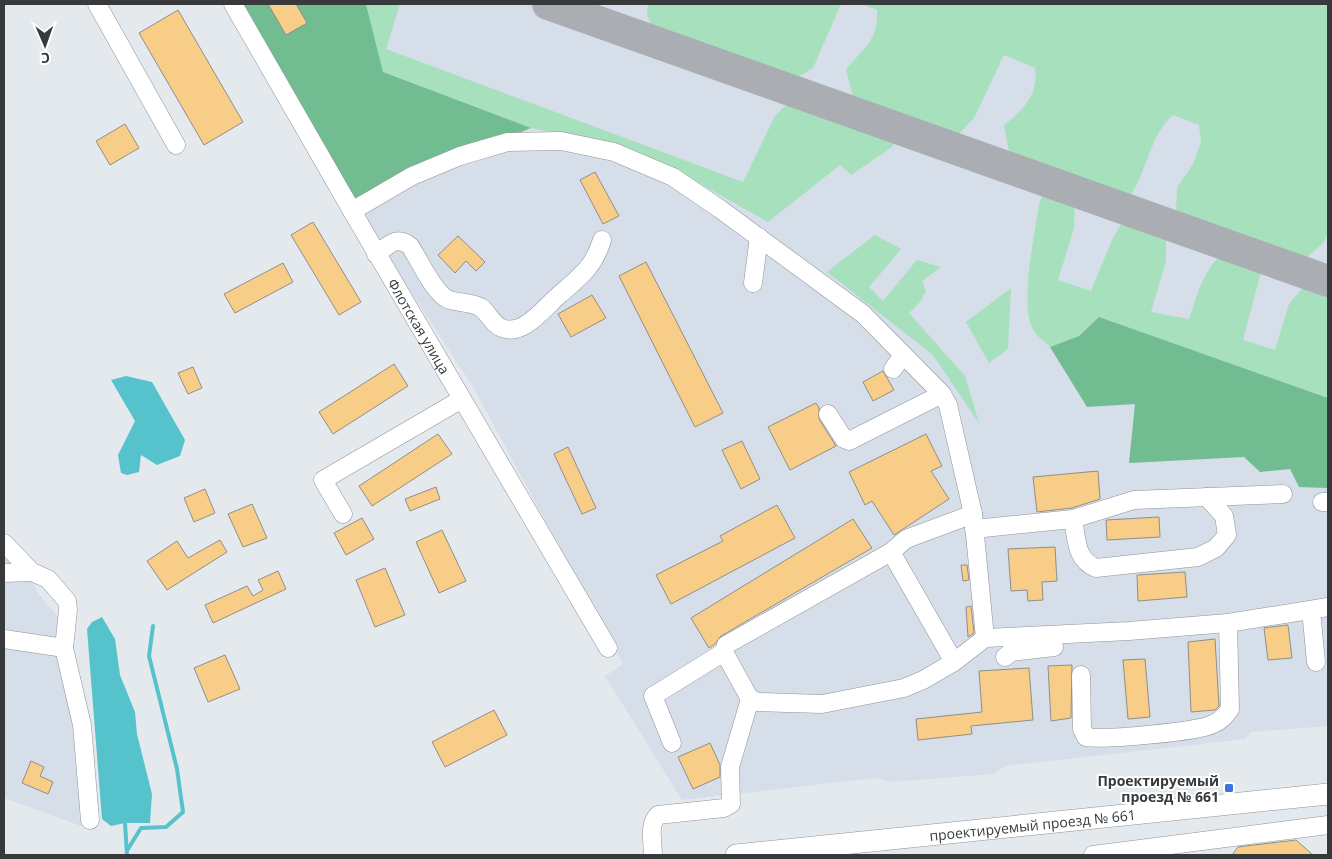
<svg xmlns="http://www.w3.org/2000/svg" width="1332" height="859" viewBox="0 0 1332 859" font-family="'Open Sans',sans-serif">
  <rect width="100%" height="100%" fill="#e4e9ee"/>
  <!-- built -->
  <g fill="#d5dee9">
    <polygon points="241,4 1328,4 1328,726 1251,732 1245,739 1005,766 994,774 891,782 875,778 682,800 605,676 623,664 473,387 383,249"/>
    <polygon points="4,532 38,593 61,621 84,827 4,798"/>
  </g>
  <!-- green -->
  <g fill="#a6e0bd">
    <polygon points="366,4 400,4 386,49 743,182 775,116 785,106 797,103 892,137 895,142 892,147 851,175 840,165 768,222 674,169 572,136 531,128 383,72"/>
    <polygon points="648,4 841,4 813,68 796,78 652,26 647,15"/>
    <path d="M862,4h466v228l-4,10 -18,16 -130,-46 1,-24 16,-24 8,-22 -2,-17 -26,-10c-23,20 -26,56 -43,81l-121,-44 -5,-27c20,-15 35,-32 31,-57l-31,-13 -30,63 -15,16 -106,-38 -7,-26c17,-22 33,-30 31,-60z"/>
    <path d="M1052,193l23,9 -1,26 -16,52 33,11 21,-51 12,-21 42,14v28l-15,51 38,7c8,-23 14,-48 33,-65l40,14 -19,72 32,10 14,-46 17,-20 22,9v105l-229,-81 -20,19 -29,11c-6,-6 -15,-12 -18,-20 -12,-26 3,-93 7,-123l4,-10z"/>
    <polygon points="875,235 901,249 869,287 883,301 917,260 941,267 922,281 926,291 920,302 909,313 965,376 979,423 933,355 827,272"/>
    <polygon points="1011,288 1008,349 989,363 966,322"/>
  </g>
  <!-- forest -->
  <g fill="#71bd91">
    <polygon points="241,4 366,4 383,72 531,128 354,199"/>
    <polygon points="1099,317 1328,398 1328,488 1299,487 1290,469 1260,472 1244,457 1129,463 1135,404 1087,407 1050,347 1079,336"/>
  </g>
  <!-- water -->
  <g fill="#56c3cc">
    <polygon points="126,376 152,382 185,440 180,456 157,465 141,455 139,472 127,475 121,473 118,455 135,421 111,380"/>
    <polygon points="102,617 115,639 120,675 135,712 137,734 152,794 150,823 125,823 111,826 102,819 87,629 92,622"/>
  </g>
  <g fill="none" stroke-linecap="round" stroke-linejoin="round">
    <!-- stream -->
    <g stroke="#56c3cc" stroke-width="4">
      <polyline points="125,823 127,855"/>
      <polyline points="128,849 141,828 166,827 183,812 177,769 149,656 153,626"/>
    </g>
    <!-- taxiway -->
    <polyline stroke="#aaaeb2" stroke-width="32" points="548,4 1328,281"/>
  </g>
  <!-- building -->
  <g fill="#f7cd87" stroke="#918e89">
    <polygon points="268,4 296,4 307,23 286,35"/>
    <polygon points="178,10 243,122 204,145 139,33"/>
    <polygon points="125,124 139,148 110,165 96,141"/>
    <polygon points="595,172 619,216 603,224 580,180"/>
    <polygon points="313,222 361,302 339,315 291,235"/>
    <polygon points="458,236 485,262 476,271 466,261 455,273 438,255"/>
    <polygon points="646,262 723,413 695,427 619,276"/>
    <polygon points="283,263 293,282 235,313 224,294"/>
    <polygon points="592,295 606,318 571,337 558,314"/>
    <polygon points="394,364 408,386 333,434 319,412"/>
    <polygon points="193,367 202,388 188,394 178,373"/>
    <polygon points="883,371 894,390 873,401 863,382"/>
    <polygon points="816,403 819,408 819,419 836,446 790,470 768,427"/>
    <polygon points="438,434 452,454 372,506 359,486"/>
    <polygon points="926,434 942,466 931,471 949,499 894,535 872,501 865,505 849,472"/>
    <polygon points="742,441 760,479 741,489 722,450"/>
    <polygon points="568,447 596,508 582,514 554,454"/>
    <polygon points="1098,471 1100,499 1072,508 1037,512 1033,477"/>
    <polygon points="436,487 440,499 410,511 405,499"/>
    <polygon points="205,489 215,513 194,522 184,498"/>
    <polygon points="252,504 267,538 243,547 228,514"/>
    <polygon points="777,505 795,538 671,604 656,575 723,541 720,536"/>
    <polygon points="1159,517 1160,537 1107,540 1106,520"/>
    <polygon points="362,518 374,539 346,555 334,533"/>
    <polygon points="853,519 872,548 721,636 715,644 709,648 691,618"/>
    <polygon points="442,530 466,581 439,593 416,542"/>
    <polygon points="220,540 227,552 167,590 147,561 177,541 188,558"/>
    <polygon points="1055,547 1057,581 1042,582 1043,600 1028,601 1027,590 1011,591 1008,549"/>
    <polygon points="961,565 967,565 969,580 963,581"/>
    <polygon points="385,568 405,615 375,627 356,580"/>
    <polygon points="278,571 286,589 213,623 205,605 247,586 253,596 263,590 258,580"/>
    <polygon points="1185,572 1187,597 1138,601 1137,575"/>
    <polygon points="971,606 974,633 968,637 966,607"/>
    <polygon points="1288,625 1292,658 1268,660 1264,628"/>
    <polygon points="1215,639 1219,706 1215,710 1191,712 1188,642"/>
    <polygon points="225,655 240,689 208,702 194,668"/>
    <polygon points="1145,659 1150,717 1128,719 1123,660"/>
    <polygon points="1072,665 1071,718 1051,721 1048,666"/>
    <polygon points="1029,668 1033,720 971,726 972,734 918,740 916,719 982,712 979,671"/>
    <polygon points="494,710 507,735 445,767 432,742"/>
    <polygon points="710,743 720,765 720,777 693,789 678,757"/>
    <polygon points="31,761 44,767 40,776 53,782 48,794 22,783"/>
    <polygon points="1296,840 1313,855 1232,855 1238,847"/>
  </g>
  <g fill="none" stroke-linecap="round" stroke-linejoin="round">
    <defs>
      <g id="minor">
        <polyline points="97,4 176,145"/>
        <path id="s1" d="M233,4l119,207 256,437"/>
        <polyline points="352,211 412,176 460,156 508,142 561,141 614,152 673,177 720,209 863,314 942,394 948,405 973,514 985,638"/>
        <path d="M376,254c13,-9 21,-19 34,-8 9,13 25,50 40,54 10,3 20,2 30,7 8,5 13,18 22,21 21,9 43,-21 57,-33 21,-18 35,-28 43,-55"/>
        <polyline points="753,283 759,237"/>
        <polyline points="893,369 903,355"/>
        <polyline points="828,414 844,439 849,441 942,394"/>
        <polyline points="1322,502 1328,502"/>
        <polyline points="343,514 323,480 462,399"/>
        <polyline points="973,514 906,539 891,552 726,645 724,652 750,699 758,702 822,704 904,688 923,680 954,662 985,638 1129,631 1228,623 1328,607"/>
        <path d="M1073,519c4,20 2,40 23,49l102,-11 18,-9 11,-13 -3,-19 -17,-19"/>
        <polyline points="974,529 1073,519 1134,500 1283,494"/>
        <polyline points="4,543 32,572 48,579 67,601 68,610 64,648"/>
        <polyline points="891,552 954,662"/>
        <polyline points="4,573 32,572"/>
        <polyline points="1311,610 1316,662"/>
        <polyline points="4,639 64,648 82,725 90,820"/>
        <polyline points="1005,657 1011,652 1054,647"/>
        <path d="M1081,675l1,54 4,8c17,3 112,-5 127,-13 8,-3 12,-8 17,-15l-2,-86"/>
        <polyline points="672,743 653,696 724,652"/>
        <path d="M653,855c0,-13 -5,-30 5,-40l66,-7 7,-4 -1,-37 20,-68"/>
        <polyline points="1093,855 1328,825"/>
      </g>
      <g id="major">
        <path id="s2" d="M736,855l592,-61"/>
      </g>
    </defs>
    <!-- minor casing -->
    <use href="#minor" stroke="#8f9398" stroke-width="19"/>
    <!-- major casing -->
    <use href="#major" stroke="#8f9398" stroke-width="22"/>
    <!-- minor -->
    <use href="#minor" stroke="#fff" stroke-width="18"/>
    <!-- major -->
    <use href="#major" stroke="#fff" stroke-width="21"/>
  </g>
  <!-- markers -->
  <rect fill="#3f73e4" stroke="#fff" stroke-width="2" x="1224" y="783" width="10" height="10" rx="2.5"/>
  <g text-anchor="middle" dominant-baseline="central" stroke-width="4" stroke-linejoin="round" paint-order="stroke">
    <!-- street labels -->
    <g font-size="14" fill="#37393b" stroke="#fff">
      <text stroke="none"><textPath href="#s1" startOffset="372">Флотская улица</textPath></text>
      <text stroke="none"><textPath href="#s2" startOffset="298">проектируемый проезд № 661</textPath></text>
    </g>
    <!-- poi labels -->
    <g font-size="14" font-weight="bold" fill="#37393b" stroke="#fff" text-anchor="end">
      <text x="1219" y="780">Проектируемый<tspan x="1219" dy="16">проезд № 661</tspan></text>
    </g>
  </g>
  <!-- border -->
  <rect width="1332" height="859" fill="none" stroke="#37393b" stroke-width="10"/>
  <!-- north arrow -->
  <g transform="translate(45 45) rotate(178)" stroke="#ffffff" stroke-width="4" paint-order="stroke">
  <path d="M0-4L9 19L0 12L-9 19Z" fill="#37393b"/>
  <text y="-8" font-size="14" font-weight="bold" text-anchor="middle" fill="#37393b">С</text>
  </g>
</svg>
